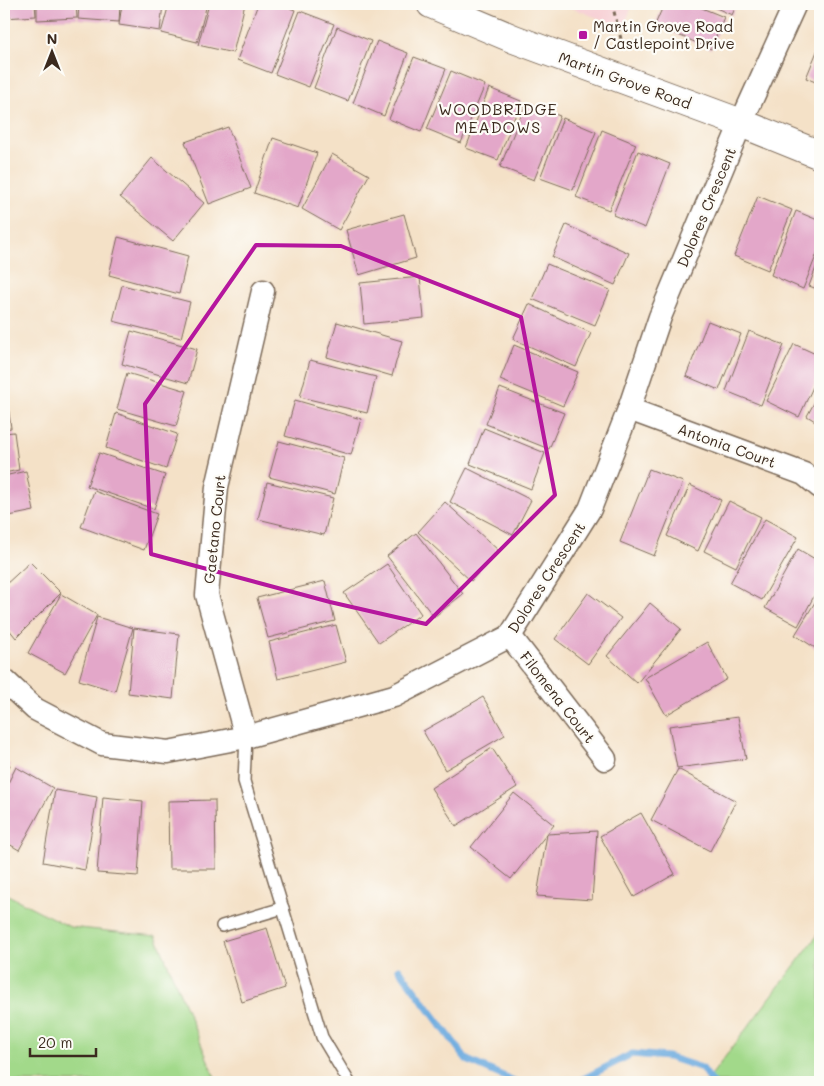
<svg xmlns="http://www.w3.org/2000/svg" width="824" height="1086" viewBox="0 0 824 1086" font-family="Mali,sans-serif">
  <rect width="100%" height="100%" fill="#fdfcf7"/>
  <filter id="ink" filterUnits="userSpaceOnUse"><feTurbulence type="fractalNoise" baseFrequency=".02" numOctaves="2"/><feDisplacementMap in="SourceGraphic" scale="10" xChannelSelector="R" yChannelSelector="G"/><feConvolveMatrix kernelMatrix="1 2 1 2 8 2 1 2 1" color-interpolation-filters="sRGB"/></filter>
  <filter id="wash" filterUnits="userSpaceOnUse"><feTurbulence type="fractalNoise" baseFrequency=".0096" numOctaves="4" result="noise"/><feDisplacementMap in="SourceGraphic" scale="20" xChannelSelector="R" yChannelSelector="G"/><feGaussianBlur stdDeviation="1.12" result="paint"/><feColorMatrix in="noise" values="0 0 0 0 0 0 0 0 0 0 0 0 0 0 0 0 0 1.4 0 .05"/><feComposite in="paint" operator="in"/></filter>
  <g filter="url(#wash)">
    <rect width="100%" height="100%" fill="#f4e1c7"/>
    <!-- built -->
    <polygon fill="#f7cfd4" points="562,4 633,4 623,28"/>
    <!-- green -->
    <g fill="#a2d98a" stroke="#6e8254">
      <polygon points="4,893 70,927 156,936 217,1082 4,1082"/>
      <polygon points="820,932 820,1082 706,1082"/>
    </g>
    <g fill="none" stroke-linecap="round" stroke-linejoin="round">
      <!-- stream -->
      <g stroke="#6dabdf" stroke-width="7">
        <polyline points="399,969 467,1060 516,1082"/>
        <polyline points="577,1082 632,1054 668,1057 702,1068 712,1082"/>
      </g>
    </g>
    <g id="blocks">
      <!-- building -->
      <g fill="#e3a7c9">
        <polygon points="4,4 35,4 36,16 4,18"/>
        <polygon points="37,4 76,4 77,18 37,20"/>
        <polygon points="79,4 120,4 119,22 78,19"/>
        <polygon points="122,4 163,4 160,31 119,25"/>
        <polygon points="169,4 207,4 197,42 161,33"/>
        <polygon points="209,4 245,4 233,53 198,45"/>
        <polygon points="258,4 279,4 295,10 271,73 237,60"/>
        <polygon points="664,4 692,4 724,17 711,49 655,25"/>
        <polygon points="707,4 737,4 732,15"/>
        <polygon points="300,11 334,24 309,87 275,74"/>
        <polygon points="337,27 371,41 348,101 314,88"/>
        <polygon points="377,41 408,53 384,116 353,103"/>
        <polygon points="820,44 820,84 806,78"/>
        <polygon points="414,57 446,69 421,132 389,119"/>
        <polygon points="451,71 485,85 461,143 427,129"/>
        <polygon points="489,88 521,101 498,160 466,148"/>
        <polygon points="526,103 560,116 534,180 500,167"/>
        <polygon points="563,118 596,132 573,190 540,178"/>
        <polygon points="228,127 251,188 209,204 185,142"/>
        <polygon points="602,130 636,144 609,210 576,197"/>
        <polygon points="273,138 317,153 298,208 254,193"/>
        <polygon points="638,151 670,164 645,228 613,215"/>
        <polygon points="332,154 369,175 339,230 302,209"/>
        <polygon points="152,158 204,203 173,241 120,197"/>
        <polygon points="758,196 792,210 768,270 734,256"/>
        <polygon points="796,211 820,221 820,246 803,289 771,275"/>
        <polygon points="404,214 416,258 359,275 346,230"/>
        <polygon points="566,225 629,253 615,285 552,257"/>
        <polygon points="118,237 188,256 179,294 109,275"/>
        <polygon points="820,257 820,290 809,286"/>
        <polygon points="547,264 610,290 595,325 532,299"/>
        <polygon points="420,277 424,318 364,324 360,283"/>
        <polygon points="122,285 190,302 181,338 113,321"/>
        <polygon points="529,304 591,333 576,367 513,339"/>
        <polygon points="708,321 741,334 719,390 686,376"/>
        <polygon points="337,322 402,341 392,376 327,357"/>
        <polygon points="131,331 197,349 188,383 122,364"/>
        <polygon points="749,331 784,345 761,405 726,391"/>
        <polygon points="794,344 820,356 820,372 799,417 766,401"/>
        <polygon points="514,345 578,372 563,406 500,380"/>
        <polygon points="310,360 376,377 367,413 300,397"/>
        <polygon points="127,373 187,391 176,426 117,409"/>
        <polygon points="500,388 564,413 549,449 486,424"/>
        <polygon points="6,390 11,428 4,429 4,391"/>
        <polygon points="820,392 820,424 807,416"/>
        <polygon points="295,400 361,419 351,455 285,436"/>
        <polygon points="116,413 177,434 166,469 106,448"/>
        <polygon points="484,428 545,453 531,489 470,464"/>
        <polygon points="14,432 19,470 4,473 4,433"/>
        <polygon points="279,441 344,458 335,494 269,477"/>
        <polygon points="99,453 165,475 154,509 87,486"/>
        <polygon points="467,468 531,500 513,535 450,502"/>
        <polygon points="649,469 683,482 654,556 620,542"/>
        <polygon points="26,471 34,511 4,517 4,476"/>
        <polygon points="267,482 333,498 324,535 258,519"/>
        <polygon points="690,485 721,500 698,551 667,536"/>
        <polygon points="94,491 157,514 144,550 81,527"/>
        <polygon points="729,501 761,517 736,567 704,551"/>
        <polygon points="445,502 498,550 471,581 418,532"/>
        <polygon points="765,519 798,537 762,600 730,583"/>
        <polygon points="416,533 463,594 434,617 387,556"/>
        <polygon points="798,549 820,562 820,585 798,626 765,608"/>
        <polygon points="30,562 61,593 16,638 4,623 4,586"/>
        <polygon points="387,564 421,614 379,643 344,593"/>
        <polygon points="325,581 335,621 268,638 257,598"/>
        <polygon points="588,593 621,618 588,664 555,639"/>
        <polygon points="61,594 97,615 65,673 28,653"/>
        <polygon points="820,594 820,651 795,635"/>
        <polygon points="650,603 681,629 637,683 607,656"/>
        <polygon points="97,617 133,628 115,691 79,680"/>
        <polygon points="336,625 346,662 278,679 269,642"/>
        <polygon points="134,628 179,634 173,699 128,693"/>
        <polygon points="707,642 727,679 666,715 645,678"/>
        <polygon points="483,697 505,735 445,770 423,731"/>
        <polygon points="738,717 746,759 677,768 669,726"/>
        <polygon points="492,748 517,787 456,826 431,788"/>
        <polygon points="4,761 10,765 4,776"/>
        <polygon points="16,767 53,788 19,850 4,841 4,791"/>
        <polygon points="678,769 736,801 710,851 651,820"/>
        <polygon points="55,790 97,797 85,870 43,862"/>
        <polygon points="514,793 554,825 511,879 471,847"/>
        <polygon points="103,797 143,801 138,876 97,873"/>
        <polygon points="215,800 216,869 169,869 168,801"/>
        <polygon points="641,813 675,874 634,897 600,836"/>
        <polygon points="597,831 592,900 537,896 547,834"/>
        <polygon points="267,928 285,988 242,1002 223,941"/>
      </g>
    </g>
  </g>
  <g filter="url(#ink)">
    <use href="#blocks" fill-opacity="0" stroke="#7c6a59" stroke-width="1"/>
    <g fill="none" stroke-linecap="round" stroke-linejoin="round">
      <defs>
        <g id="lane">
          <polyline points="246,737 244,781 322,1037 349,1082"/>
          <polyline points="222,926 283,908"/>
        </g>
        <g id="street">
          <polyline points="629,409 804,474 820,487"/>
          <polyline points="510,636 605,759"/>
          <polyline points="4,680 35,709 102,744 168,752 246,737 394,696 510,636 590,509 629,409 660,317 741,123 795,4"/>
          <polyline points="246,737 207,595 217,487 263,291"/>
        </g>
        <polyline id="secondary" points="431,4 514,39 741,123 820,155"/>
      </defs>
      <!-- lane casing -->
      <use href="#lane" stroke="#7c6a59" stroke-width="14"/>
      <!-- street casing -->
      <use href="#street" stroke="#7c6a59" stroke-width="25"/>
      <!-- secondary casing -->
      <use href="#secondary" stroke="#7c6a59" stroke-width="30"/>
      <!-- path -->
      <polyline stroke="#7c6a59" stroke-width="3" stroke-dasharray="4 4" stroke-linecap="butt" points="612,4 621,39"/>
      <!-- lane -->
      <use href="#lane" stroke="#fff" stroke-width="11"/>
      <!-- street -->
      <use href="#street" stroke="#fff" stroke-width="22"/>
      <!-- secondary -->
      <use href="#secondary" stroke="#fff" stroke-width="28"/>
    </g>
  </g>
  <!-- marked area -->
  <path fill="none" stroke="#b5179e" stroke-width="4" stroke-linejoin="round" d="M256,245l85,1 180,71 34,178 -129,129 -96,-22 -179,-48 -6,-150z"/>
  <!-- markers -->
  <rect fill="#b5179e" stroke="#fdfcf7" stroke-width="2" x="578" y="30" width="10" height="10" rx="2.5"/>
  <g text-anchor="middle" dominant-baseline="central" stroke-width="4.5" stroke-linejoin="round" paint-order="stroke">
    <!-- poi labels -->
    <g font-size="15" fill="#3b2a1e" stroke="#fdfcf7" text-anchor="start">
      <text x="593" y="26">Martin Grove Road<tspan x="593" dy="17">/ Castlepoint Drive</tspan></text>
    </g>
    <!-- street labels -->
    <g font-size="15" fill="#3b2a1e" stroke="#fdfcf7">
      <text transform="translate(625 80) rotate(20)">Martin Grove Road</text>
      <text transform="translate(706 207) rotate(-67)">Dolores Crescent</text>
      <text transform="translate(727 445) rotate(20)">Antonia Court</text>
      <text transform="translate(214 529) rotate(-84)">Gaetano Court</text>
      <text transform="translate(546 577) rotate(-57)">Dolores Crescent</text>
      <text transform="translate(558 697) rotate(52)">Filomena Court</text>
    </g>
    <!-- neighbourhood labels -->
    <g font-size="16" letter-spacing="1" fill="#3b2a1e" stroke="#fdfcf7">
      <text x="498" y="108">WOODBRIDGE<tspan x="498" dy="18">MEADOWS</tspan></text>
    </g>
  </g>
  <!-- margin -->
  <rect width="824" height="1086" fill="none" stroke="#fdfcf7" stroke-width="20"/>
  <!-- north arrow -->
  <g transform="translate(52 52)" stroke="#fdfcf7" stroke-width="4" paint-order="stroke">
  <path d="M0-4L9 19L0 12L-9 19Z" fill="#3b2a1e"/>
  <text y="-8" font-size="14" font-weight="bold" text-anchor="middle" fill="#3b2a1e">N</text>
  </g>
  <!-- scale -->
  <path d="M30 1048v8h66v-8" fill="none" stroke="#3b2a1e" stroke-width="2.5"/>
  <text x="38" y="1048" font-size="15" fill="#3b2a1e" stroke="#fdfcf7" stroke-width="4" paint-order="stroke">20 m</text>
</svg>
